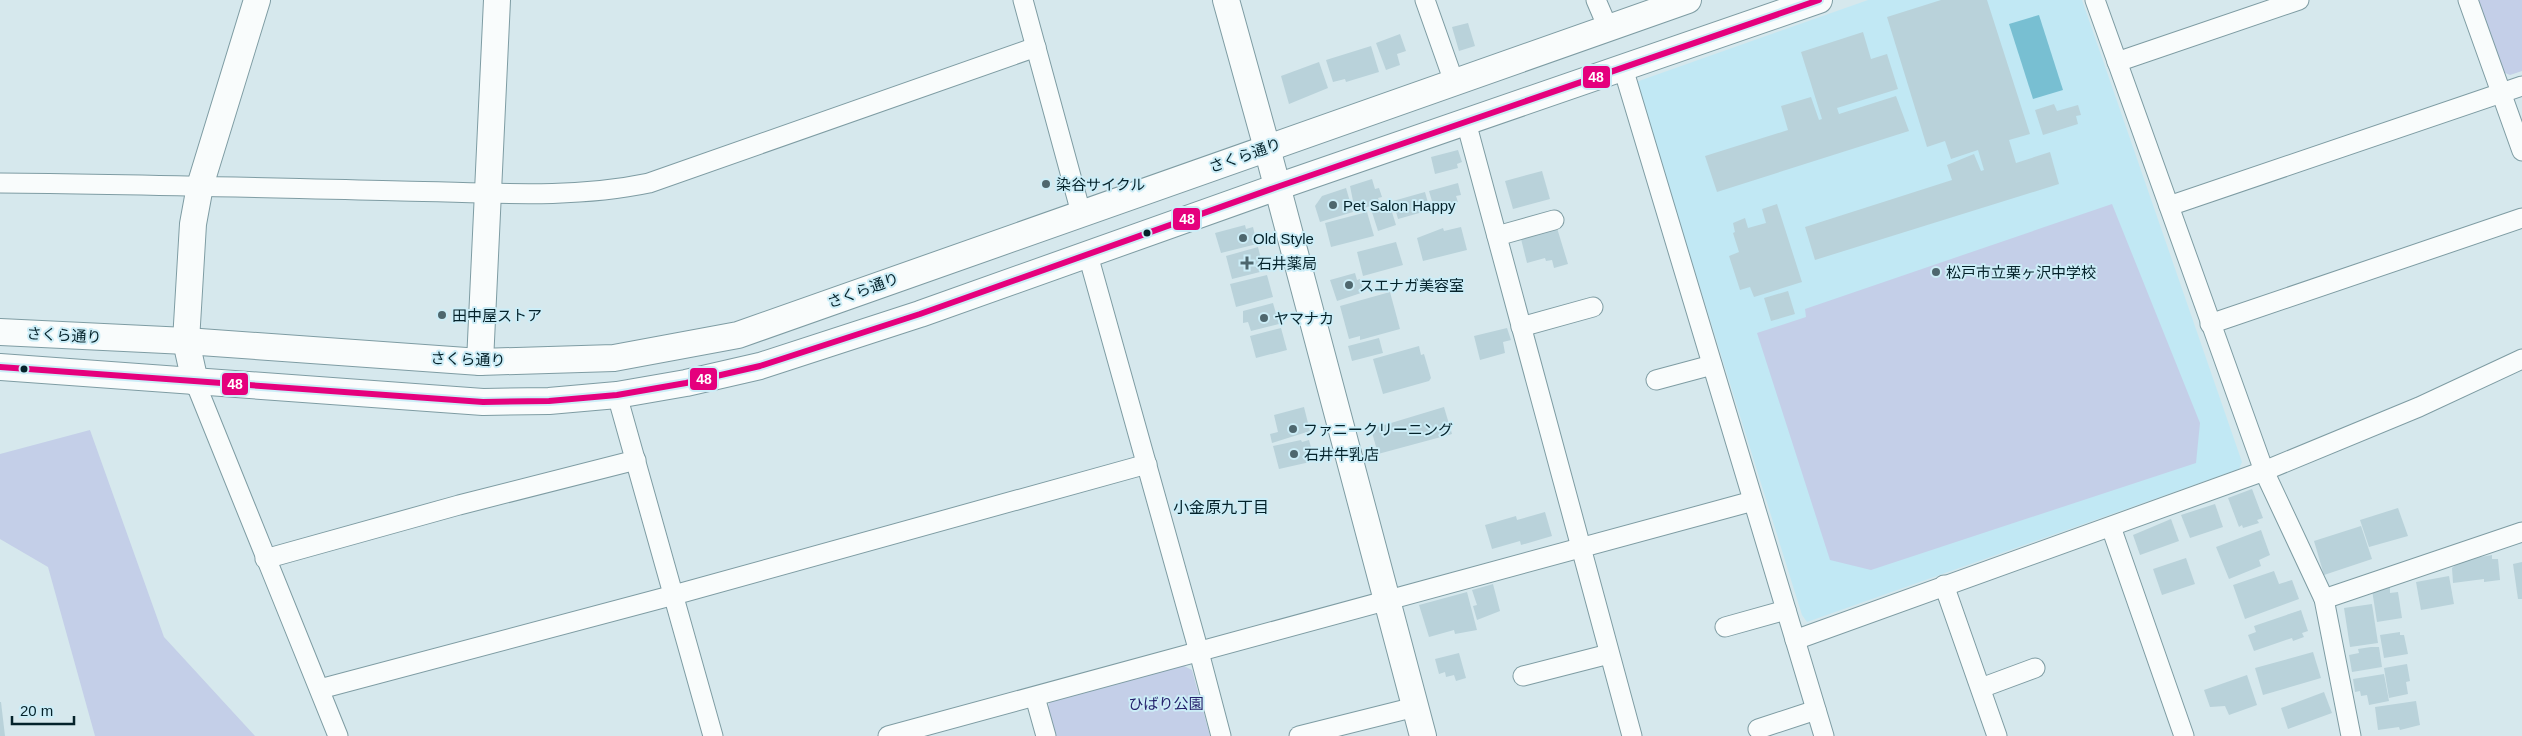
<svg xmlns="http://www.w3.org/2000/svg" width="2522" height="736" viewBox="0 0 2522 736" font-family="Helvetica,'Noto Sans JP',sans-serif">
  <rect width="100%" height="100%" fill="#d6e8ed"/>
  <!-- built -->
  <polygon fill="#c1e8f4" points="1868,0 2082,0 2242,462 2239,469 1807,622 1802,615 1636,82"/>
  <!-- green -->
  <g fill="#c4cfe8">
    <polygon points="2474,0 2522,0 2522,71 2510,75 2498,70"/>
    <polygon points="2112,204 2200,423 2196,463 1871,570 1830,560 1757,333 1806,317 1805,309"/>
    <polygon points="90,430 164,637 255,736 95,736 48,567 0,539 0,454"/>
    <polygon points="1182,665 1192,670 1210,736 1054,736 1047,710 1050,701"/>
  </g>
  <!-- water -->
  <polygon fill="#78bfd2" points="2039,15 2063,90 2033,99 2009,24"/>
  <!-- building -->
  <g fill="#b9d2da">
    <polygon points="1941,0 1987,0 2030,134 2009,140 2016,163 2050,152 2059,184 1815,260 1805,227 1952,180 1947,165 1974,154 1981,171 1984,170 1978,150 1951,159 1945,141 1927,147 1887,17"/>
    <polygon points="1468,23 1475,46 1459,51 1452,27"/>
    <polygon points="1863,32 1871,59 1887,54 1898,89 1837,108 1839,114 1896,96 1909,131 1717,192 1705,156 1788,130 1781,106 1811,97 1819,120 1822,119 1801,52"/>
    <polygon points="1400,34 1406,51 1397,54 1400,65 1386,70 1376,43"/>
    <polygon points="1371,46 1379,72 1346,82 1345,79 1333,82 1326,60"/>
    <polygon points="1319,62 1328,88 1289,104 1281,76"/>
    <polygon points="2054,104 2057,111 2078,105 2081,115 2076,116 2078,124 2043,135 2035,110"/>
    <polygon points="1458,150 1462,162 1457,164 1458,168 1435,174 1431,157"/>
    <polygon points="1542,171 1550,199 1513,209 1505,181"/>
    <polygon points="1372,179 1375,189 1379,188 1382,197 1378,198 1380,203 1355,211 1350,186"/>
    <polygon points="1458,183 1461,195 1456,196 1458,202 1434,208 1429,191"/>
    <polygon points="1346,188 1353,212 1320,222 1315,206 1322,196"/>
    <polygon points="1425,192 1430,210 1398,219 1393,201"/>
    <polygon points="1777,204 1802,282 1754,297 1750,287 1740,290 1729,256 1739,252 1733,233 1735,232 1733,223 1745,218 1748,228 1766,223 1762,209"/>
    <polygon points="1383,205 1385,211 1391,209 1396,225 1378,231 1371,209"/>
    <polygon points="1367,212 1374,236 1331,247 1325,223"/>
    <polygon points="1245,225 1246,229 1253,227 1257,244 1221,253 1215,233"/>
    <polygon points="1461,227 1467,250 1423,261 1417,238 1443,228 1444,231"/>
    <polygon points="1557,228 1568,264 1554,268 1552,260 1546,261 1545,258 1527,263 1521,239"/>
    <polygon points="1396,242 1403,265 1363,276 1357,252"/>
    <polygon points="1258,247 1264,271 1232,279 1226,256"/>
    <polygon points="1355,273 1357,280 1360,279 1364,292 1337,301 1330,280"/>
    <polygon points="1267,275 1273,297 1236,307 1230,284"/>
    <polygon points="1788,291 1795,314 1771,321 1764,298"/>
    <polygon points="1390,292 1400,329 1360,340 1360,336 1349,339 1340,306"/>
    <polygon points="1273,303 1279,324 1251,331 1248,322 1243,323 1243,311"/>
    <polygon points="1281,328 1287,350 1256,358 1250,336"/>
    <polygon points="1507,328 1511,340 1503,342 1505,353 1480,360 1474,336"/>
    <polygon points="1379,338 1383,353 1352,361 1348,346"/>
    <polygon points="1419,346 1421,355 1424,354 1431,378 1429,381 1383,394 1373,359"/>
    <polygon points="1304,407 1310,431 1272,443 1270,434 1278,432 1274,415"/>
    <polygon points="1444,407 1452,434 1378,454 1371,429"/>
    <polygon points="1301,440 1302,442 1309,440 1314,458 1309,459 1310,462 1279,469 1273,446"/>
    <polygon points="2252,489 2263,518 2257,520 2259,523 2243,528 2242,525 2239,527 2228,498"/>
    <polygon points="2215,504 2223,527 2190,538 2181,515"/>
    <polygon points="2398,508 2408,536 2369,547 2360,520"/>
    <polygon points="1545,512 1552,536 1521,545 1520,541 1492,549 1485,525 1516,516 1517,520"/>
    <polygon points="2171,519 2179,541 2140,555 2133,535"/>
    <polygon points="2361,526 2372,559 2324,575 2314,541"/>
    <polygon points="2261,530 2270,555 2259,560 2261,566 2229,579 2216,547"/>
    <polygon points="2492,555 2492,559 2498,559 2500,580 2484,582 2484,579 2453,583 2452,568 2457,564 2457,561"/>
    <polygon points="2186,558 2195,584 2162,595 2153,569"/>
    <polygon points="2522,562 2522,599 2518,599 2513,564"/>
    <polygon points="2274,571 2279,584 2292,580 2299,599 2245,619 2233,585"/>
    <polygon points="2449,576 2454,604 2421,610 2416,582"/>
    <polygon points="1493,584 1500,611 1477,620 1473,606 1477,605 1472,590"/>
    <polygon points="2390,587 2390,593 2398,592 2402,618 2377,622 2372,590"/>
    <polygon points="1467,592 1477,630 1455,634 1454,630 1429,637 1419,605"/>
    <polygon points="2372,604 2378,643 2350,647 2344,608"/>
    <polygon points="2301,610 2308,631 2302,633 2304,637 2293,641 2292,638 2254,651 2248,635 2256,632 2254,626"/>
    <polygon points="2400,632 2400,635 2404,635 2408,654 2384,658 2380,635"/>
    <polygon points="2371,647 2379,647 2382,667 2352,672 2349,655 2359,653 2358,649"/>
    <polygon points="2313,652 2321,678 2263,695 2255,668"/>
    <polygon points="1459,653 1466,678 1456,681 1454,675 1446,677 1445,672 1439,674 1435,659"/>
    <polygon points="2407,664 2410,681 2406,682 2408,694 2389,698 2384,668"/>
    <polygon points="2384,674 2389,701 2369,705 2367,695 2361,696 2360,691 2355,692 2353,679"/>
    <polygon points="2247,675 2257,705 2229,715 2225,706 2210,707 2204,690"/>
    <polygon points="2324,692 2332,713 2288,729 2281,708"/>
    <polygon points="2416,701 2420,725 2400,730 2399,727 2378,730 2375,707"/>
    <polygon points="0,702 1,702 5,736 0,736"/>
  </g>
  <g fill="none" stroke-linecap="round" stroke-linejoin="round">
    <defs>
      <g id="street">
        <polyline points="1023,0 1081,213"/>
        <polyline points="1425,0 1454,82"/>
        <polyline points="1596,0 1608,28"/>
        <polyline points="2095,0 2264,471 2324,599 2351,736"/>
        <polyline points="2468,0 2522,151"/>
        <polyline points="2117,62 2299,0"/>
        <polyline points="1623,68 1824,736"/>
        <polyline points="1466,122 1632,736"/>
        <path d="M0,183c134,1 267,5 401,8 82,1 167,9 248,-8l387,-136"/>
        <polyline points="2169,206 2522,86"/>
        <polyline points="1497,236 1554,220"/>
        <polyline points="1088,255 1199,652 1221,736"/>
        <polyline points="2210,324 2522,218"/>
        <polyline points="1521,327 1593,307"/>
        <polyline points="1656,380 1712,365"/>
        <polyline points="195,382 338,736"/>
        <polyline points="617,395 713,736"/>
        <polyline points="2111,527 2184,736"/>
        <polyline points="265,559 459,505 636,460"/>
        <polyline points="1944,585 1997,736"/>
        <polyline points="2324,599 2522,532"/>
        <polyline points="1725,627 1786,610"/>
        <polyline points="1795,640 2264,471 2419,407 2522,359"/>
        <polyline points="1523,676 1609,654"/>
        <polyline points="1981,688 2035,668"/>
        <polyline points="320,689 674,595 1147,464"/>
        <polyline points="1035,697 1046,736"/>
        <polyline points="1758,729 1816,710"/>
        <polyline points="888,736 1753,501"/>
        <polyline points="1299,736 1415,707"/>
      </g>
      <g id="secondary">
        <polyline points="1226,0 1267,148 1423,736"/>
        <polyline points="0,332 186,341 480,362 614,358 738,335 1688,0"/>
        <polyline points="480,362 497,0"/>
        <polyline points="0,367 483,402 549,401 617,395 686,383 760,366 920,314 1277,187 1819,0"/>
        <polyline points="195,382 186,341 193,224 200,186 257,0"/>
      </g>
    </defs>
    <!-- street casing -->
    <use href="#street" stroke="#7e9ca3" stroke-width="21"/>
    <!-- secondary casing -->
    <use href="#secondary" stroke="#7e9ca3" stroke-width="28"/>
    <!-- street -->
    <use href="#street" stroke="#f9fcfc" stroke-width="19"/>
    <!-- secondary -->
    <use href="#secondary" stroke="#f9fcfc" stroke-width="26"/>
    <defs>
      <polyline id="bus-1" points="0,367 483,402 549,401 617,395 686,383 760,366 920,314 1277,187 1819,0"/>
    </defs>
    <!-- bus-1 casing -->
    <use href="#bus-1" stroke="#ccedf7" stroke-width="10"/>
    <!-- bus-1 -->
    <use href="#bus-1" stroke="#e5007d" stroke-width="6"/>
  </g>
  <!-- markers -->
  <g fill="#4e676e" stroke="#ccedf7" stroke-width="2">
    <circle cx="1046" cy="184" r="5"/>
    <circle cx="1333" cy="205" r="5"/>
    <circle cx="1243" cy="238" r="5"/>
    <path d="M1244.5 255.5h5v5h5v5h-5v5h-5v-5h-5v-5h5z"/>
    <circle cx="1936" cy="272" r="5"/>
    <circle cx="1349" cy="285" r="5"/>
    <circle cx="442" cy="315" r="5"/>
    <circle cx="1264" cy="318" r="5"/>
    <circle cx="1293" cy="429" r="5"/>
    <circle cx="1294" cy="454" r="5"/>
  </g>
  <g fill="#04222a" stroke="#ccedf7" stroke-width="2">
    <circle cx="1147" cy="233" r="4.5"/>
    <circle cx="24" cy="369" r="4.5"/>
  </g>
  <g text-anchor="middle" dominant-baseline="central" stroke-width="4" stroke-linejoin="round" paint-order="stroke">
    <!-- street labels -->
    <g font-size="15" fill="#04222a" stroke="#ccedf7">
      <text transform="translate(1245 155) rotate(-19)">さくら通り</text>
      <text transform="translate(863 290) rotate(-20)">さくら通り</text>
      <text transform="translate(64 335) rotate(3)">さくら通り</text>
      <text transform="translate(468 359) rotate(2)">さくら通り</text>
    </g>
    <!-- poi labels -->
    <g font-size="15" fill="#04222a" stroke="#ccedf7" text-anchor="start">
      <text x="1056" y="184">染谷サイクル</text>
      <text x="1343" y="205">Pet Salon Happy</text>
      <text x="1253" y="238">Old Style</text>
      <text x="1257" y="263">石井薬局</text>
      <text x="1946" y="272">松戸市立栗ヶ沢中学校</text>
      <text x="1359" y="285">スエナガ美容室</text>
      <text x="452" y="315">田中屋ストア</text>
      <text x="1274" y="318">ヤマナカ</text>
      <text x="1303" y="429">ファニークリーニング</text>
      <text x="1304" y="454">石井牛乳店</text>
    </g>
    <!-- park labels -->
    <g font-size="15" fill="#24216c" stroke="#ccedf7">
      <text x="1166" y="703">ひばり公園</text>
    </g>
    <!-- neighbourhood labels -->
    <g font-size="16" fill="#04222a" stroke="#ccedf7">
      <text x="1221" y="507">小金原九丁目</text>
    </g>
  </g>
  <g stroke="#ccedf7" stroke-width="2">
    <rect x="1582" y="65" width="29" height="24" rx="5" fill="#e5007d"/>
    <rect x="1172" y="207" width="29" height="24" rx="5" fill="#e5007d"/>
    <rect x="689" y="367" width="29" height="24" rx="5" fill="#e5007d"/>
    <rect x="221" y="372" width="28" height="24" rx="5" fill="#e5007d"/>
  </g>
  <g font-size="14" text-anchor="middle" font-weight="bold" fill="#fff">
    <text x="1596" y="82">48</text>
    <text x="1187" y="224">48</text>
    <text x="704" y="384">48</text>
    <text x="235" y="389">48</text>
  </g>
  <!-- scale -->
  <path d="M12 716v8h62v-8" fill="none" stroke="#04222a" stroke-width="2.5"/>
  <text x="20" y="716" font-size="15" fill="#04222a" stroke="#ccedf7" stroke-width="4" paint-order="stroke">20 m</text>
</svg>
